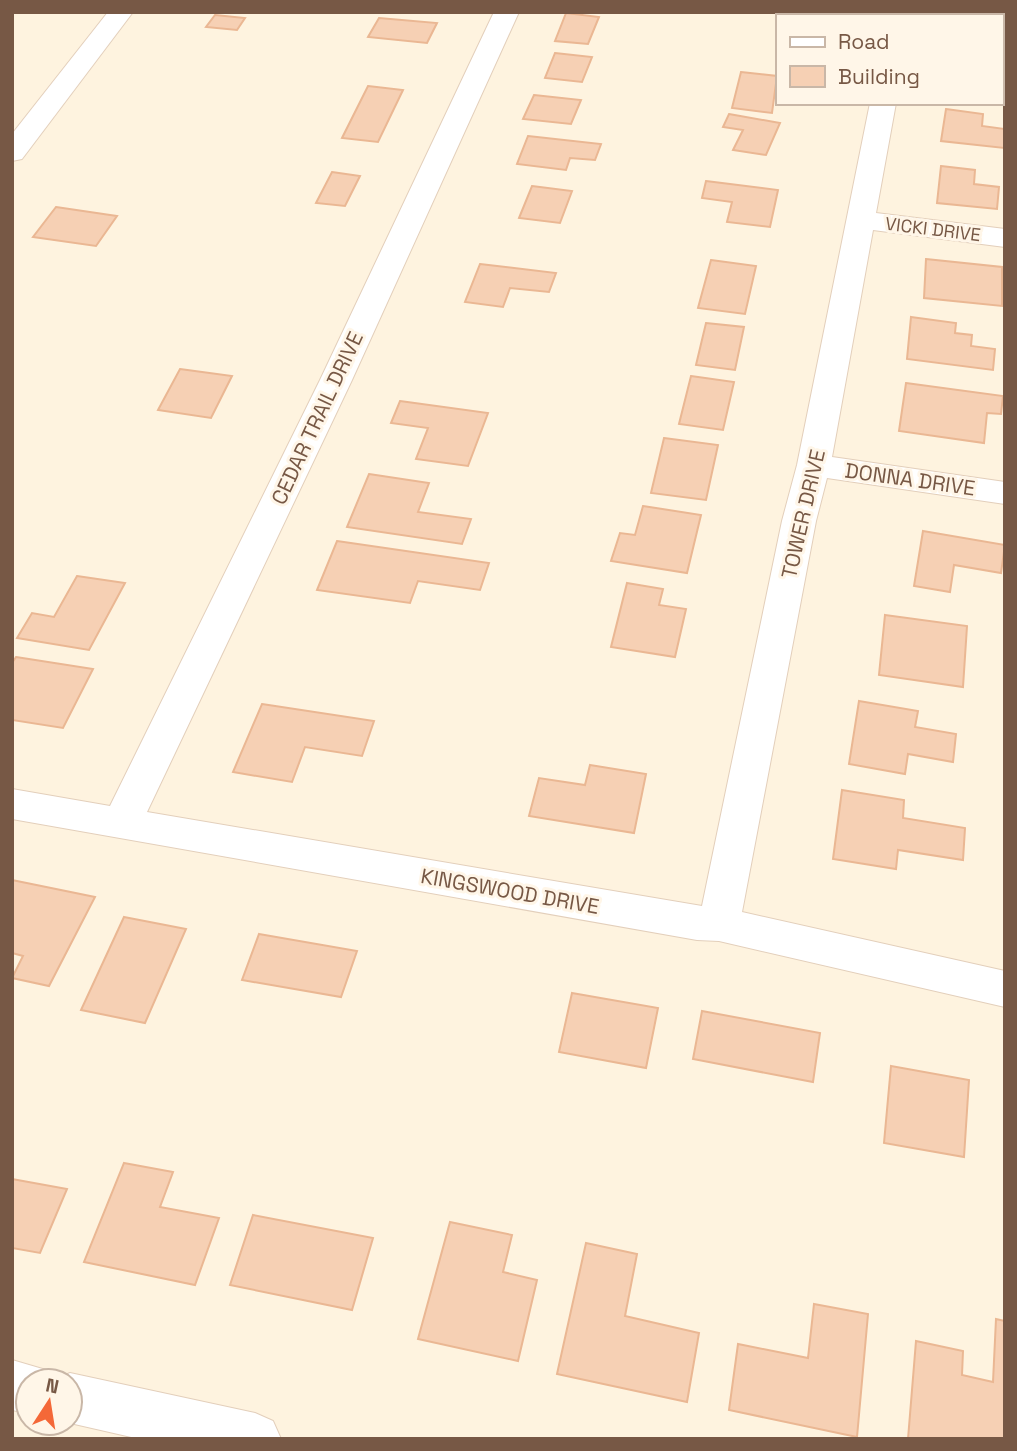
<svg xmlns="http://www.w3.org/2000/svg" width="1017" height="1451" viewBox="0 0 1017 1451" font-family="'Space Grotesk',sans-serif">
  <rect width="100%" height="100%" fill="#fef3df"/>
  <!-- building -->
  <g fill="#f6d0b4" stroke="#eab793" stroke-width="2">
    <polygon points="788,12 828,12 827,16 797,16 787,15"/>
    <polygon points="566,13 599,17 588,44 555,41"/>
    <polygon points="215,15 245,18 237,30 206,27"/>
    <polygon points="379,18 437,23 427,43 368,37"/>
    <polygon points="555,53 592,57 582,82 545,78"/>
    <polygon points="741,72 777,76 772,113 732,108"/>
    <polygon points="368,86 403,90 378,142 342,138"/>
    <polygon points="534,95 581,100 571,124 523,119"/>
    <polygon points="946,109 983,114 982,126 1005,129 1004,148 941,141"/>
    <polygon points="729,114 780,123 766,155 733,150 743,130 723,127"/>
    <polygon points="528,136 601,144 595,160 570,158 566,170 517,164"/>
    <polygon points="941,166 975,170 974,184 999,187 997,209 937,203"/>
    <polygon points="332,172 360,176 345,206 316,203"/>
    <polygon points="706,181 778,190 770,227 727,222 732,202 702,198"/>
    <polygon points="532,186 572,191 560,223 519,218"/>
    <polygon points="56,207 117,216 96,246 33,237"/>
    <polygon points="926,259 1002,267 1002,306 924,298"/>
    <polygon points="711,260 756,266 745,314 698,308"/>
    <polygon points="480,264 556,273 549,292 510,288 503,307 465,302"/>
    <polygon points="911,317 956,323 955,333 972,335 971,346 995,349 993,370 907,359"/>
    <polygon points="706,323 744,327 735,370 696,365"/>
    <polygon points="180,369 232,376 211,418 158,410"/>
    <polygon points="691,376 734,382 723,430 679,424"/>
    <polygon points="906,383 1003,396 1001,414 987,413 984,443 899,431"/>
    <polygon points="400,401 488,413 468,466 416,459 428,428 391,423"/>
    <polygon points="664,438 718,445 706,500 651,493"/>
    <polygon points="369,474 429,483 418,512 471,519 462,544 347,527"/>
    <polygon points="643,506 701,515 687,573 611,561 620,533 635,535"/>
    <polygon points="923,531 1005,545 1001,573 954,565 950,592 914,586"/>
    <polygon points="337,541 489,563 480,590 418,581 410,603 317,590"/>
    <polygon points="77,576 125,583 89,650 17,638 32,613 54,617"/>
    <polygon points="627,583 663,589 659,605 686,609 675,657 611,647"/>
    <polygon points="885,615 967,626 963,687 879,675"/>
    <polygon points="16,657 93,669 63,728 12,720 12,663"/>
    <polygon points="859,701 918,711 915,727 956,734 953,762 908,754 905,774 849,764"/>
    <polygon points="262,704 374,721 362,756 305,747 292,782 233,772"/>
    <polygon points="590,765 646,774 634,833 529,816 539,778 585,785"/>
    <polygon points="842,790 904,800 903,818 965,828 963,860 898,850 896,869 833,859"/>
    <polygon points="12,880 95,897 49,986 12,978 23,956 12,953"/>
    <polygon points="124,917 186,929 145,1023 81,1010"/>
    <polygon points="259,934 357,951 341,997 242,980"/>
    <polygon points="572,993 658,1008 646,1068 559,1052"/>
    <polygon points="702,1011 820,1033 813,1082 693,1059"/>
    <polygon points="891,1066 969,1080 964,1157 884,1143"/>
    <polygon points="124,1163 173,1172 160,1207 219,1218 195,1285 84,1262"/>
    <polygon points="12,1179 67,1189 40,1253 12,1248"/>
    <polygon points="253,1215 373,1238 352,1310 230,1285"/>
    <polygon points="450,1222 512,1235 503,1272 537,1280 518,1361 418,1339"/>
    <polygon points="586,1243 637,1254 625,1316 699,1333 687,1402 557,1374"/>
    <polygon points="814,1304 868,1314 857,1437 729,1410 738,1344 808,1358"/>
    <polygon points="996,1319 1005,1321 1005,1439 908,1439 916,1341 963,1351 962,1375 993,1382"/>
  </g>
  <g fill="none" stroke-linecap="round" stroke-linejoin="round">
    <defs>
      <g id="minor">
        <polygon points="108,12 133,12 22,159 12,161 12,134"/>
        <polygon points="494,12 519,12 352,380 147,812 702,906 782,521 797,465 870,103 896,103 876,213 1005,229 1005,247 873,230 832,457 1005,482 1005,504 827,478 816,521 742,912 1005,971 1005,1007 719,941 697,940 12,819 12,789 110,806 320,380"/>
        <rect x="886" y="12" width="25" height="4"/>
        <polygon points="12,1360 46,1370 51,1381 28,1381 28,1413 12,1410"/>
        <polygon points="70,1373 255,1413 273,1421 281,1439 140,1439 70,1423 70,1381 52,1381"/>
      </g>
    </defs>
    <!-- minor casing -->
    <use href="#minor" stroke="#e3cfbb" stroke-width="2"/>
    <!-- minor -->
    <use href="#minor" fill="#fff" fill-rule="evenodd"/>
  </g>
  <g text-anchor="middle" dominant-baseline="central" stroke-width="6" stroke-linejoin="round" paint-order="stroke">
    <!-- far-street labels -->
    <g font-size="18" fill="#775845" stroke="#fff6e8">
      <text transform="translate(933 229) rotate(7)">VICKI DRIVE</text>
    </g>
    <!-- street labels -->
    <g font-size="21" fill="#775845" stroke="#fff6e8">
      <text transform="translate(317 418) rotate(-65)">CEDAR TRAIL DRIVE</text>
      <text transform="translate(910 479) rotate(8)">DONNA DRIVE</text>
      <text transform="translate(803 514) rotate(-77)">TOWER DRIVE</text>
      <text transform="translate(510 891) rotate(10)">KINGSWOOD DRIVE</text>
    </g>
  </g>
  <!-- border -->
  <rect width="1017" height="1451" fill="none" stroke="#775845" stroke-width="28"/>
  <!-- legend -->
  <rect x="776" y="14" width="228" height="91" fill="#fff6e8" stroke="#c9b7a7" stroke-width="2"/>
  <rect x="790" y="37" width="35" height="10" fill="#ffffff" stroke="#c9b7a7" stroke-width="2"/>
  <text x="838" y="49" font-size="21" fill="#775845">Road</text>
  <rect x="790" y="66" width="35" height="21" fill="#f6d0b4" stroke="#c9b7a7" stroke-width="2"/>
  <text x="838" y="84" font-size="21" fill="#775845">Building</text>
  <!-- north arrow -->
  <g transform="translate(49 1402) rotate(12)"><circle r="33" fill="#fff6e8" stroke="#c9b7a7" stroke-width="2"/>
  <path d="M0-5L12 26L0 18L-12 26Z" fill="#f46838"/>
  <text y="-10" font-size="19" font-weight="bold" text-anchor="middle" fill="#775845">N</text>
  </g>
</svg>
